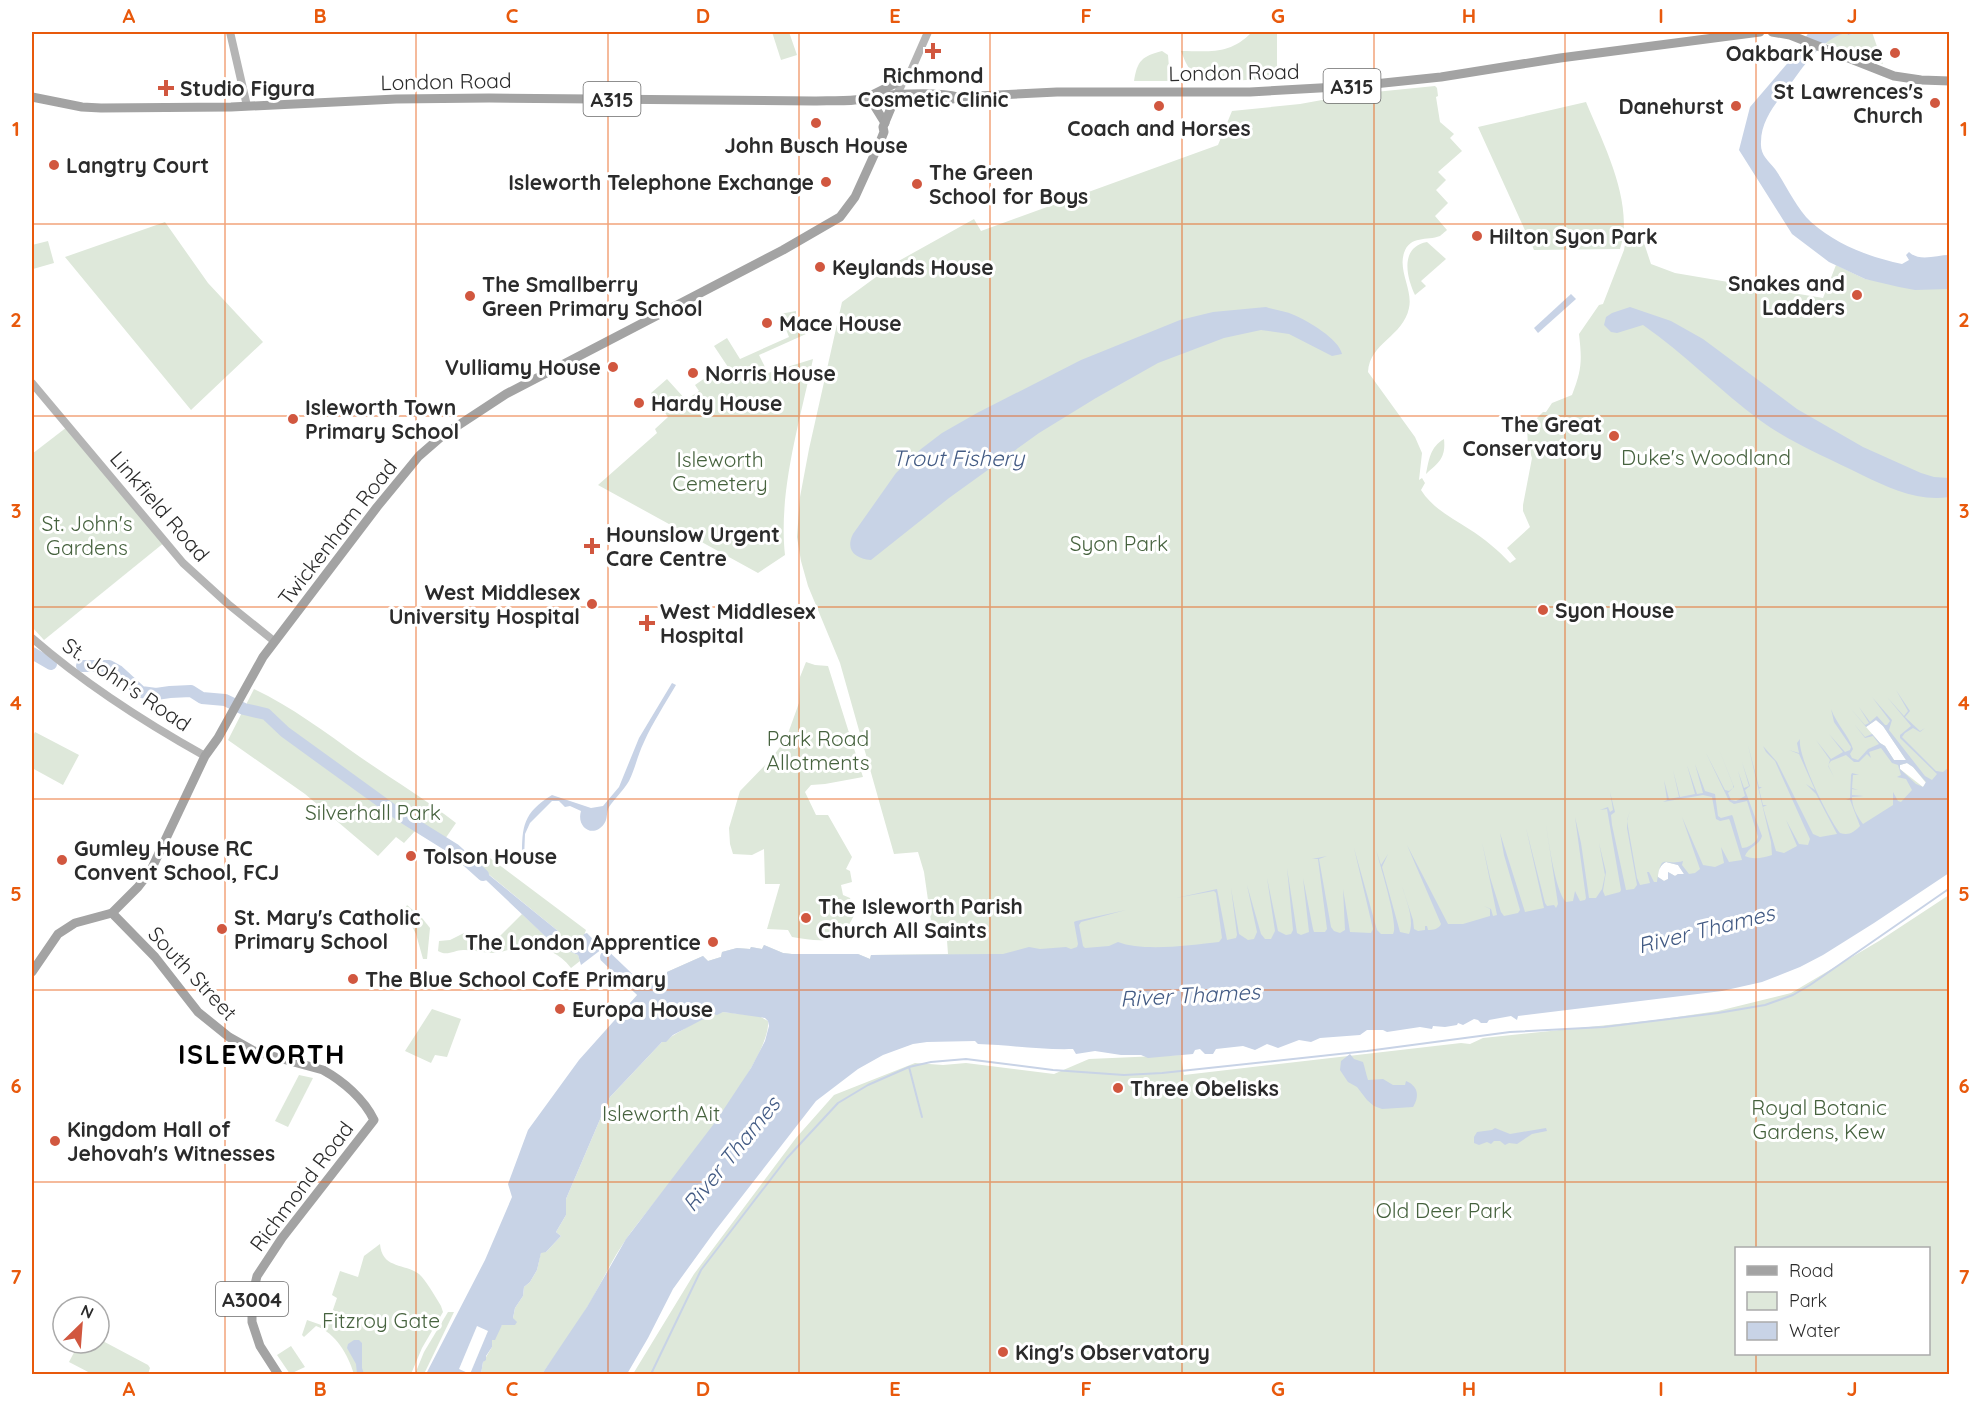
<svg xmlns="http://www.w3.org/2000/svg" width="1981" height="1406" viewBox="0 0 1981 1406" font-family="Quicksand,sans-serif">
  <rect width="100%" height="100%" fill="#fff"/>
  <!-- green -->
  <g fill="#dee8da" fill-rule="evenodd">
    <polygon points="772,32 789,32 797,55 781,60"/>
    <path d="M1252,32h25v47c-22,0 -73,7 -88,-11 -3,-4 -6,-12 -8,-17 29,0 49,4 71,-19z"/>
    <polygon points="1865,32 1872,32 1883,64 1825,43 1833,36 1845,33 1848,35"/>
    <path d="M1162,51l6,4 2,26h-36c3,-20 8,-25 28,-30z"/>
    <path d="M1435,86l2,2 1,8 -2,1 4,25 14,12 -4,4 12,13 -24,21 8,8 -10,10 12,13 -13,13 12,14c-1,1 -6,5 -7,6 -13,5 -30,-1 -36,17 -6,18 9,37 5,55 -6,29 -39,34 -41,64l47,65 7,16 -3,27 3,-2 3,5 -4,7c12,19 30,27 48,39 16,10 29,21 41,34l6,-4 -9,-11 23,-21 -7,-16v-6l9,-47 -4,-12 -1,-18 16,-16h3l6,-9 20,-8c10,-26 10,-34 7,-61l20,-29 4,-1 21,-54 3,-18 13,-1 11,33 24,9 148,25 13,-33 29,14 84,9v502l-6,6 -312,129 -984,61 20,-11v-3l36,-16 5,5 13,-4 1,-5 15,-4 13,1 1,-2 11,2 2,-4 19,8 9,1h66l12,5 1,-4 77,-1 -2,-27 -15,-6 -7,-49 -6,-20 -24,2 -54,-191 -32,-77 -7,-25 -4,-24 3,-40 9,-48 33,-147 53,-39 79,-44 7,12 237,-86 14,-34 68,-7 55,-10zM1876,720l7,6 23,34h-12l-9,-14 -5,-3 -14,-16zM1907,763l6,4 13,16 -3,4 -23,-18v-4zM1666,862l12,3 6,9h-6l-3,2 -7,-4v7l-4,2 -6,-4c0,-6 2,-12 8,-15z"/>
    <path d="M1586,102c17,41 49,102 34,147l-86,1 -56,-123z"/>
    <polygon points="165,222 208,283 263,342 191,410 65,257"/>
    <polygon points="48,241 54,263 33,269 32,245"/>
    <path d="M1427,242l19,17 -25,22 5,5 -11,9c-9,-19 -15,-48 12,-53z"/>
    <path d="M796,311v17l6,2 4,4 -47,21 9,18 45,-14c-13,62 -35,133 -28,196l-27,18 -160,-88 59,-52 -2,-4 13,-12 -17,-24 16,-14 19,21 13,-9 -4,-6 20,-14 3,4 10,-8 -14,-21 13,-8 13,21 49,-22 -9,-23z"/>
    <polygon points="67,427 165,542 44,640 32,627 32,454"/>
    <path d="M1444,439c2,19 -5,23 -18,35 3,-14 4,-27 18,-35z"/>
    <path d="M806,662l9,3 13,1 35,111 -38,7 -14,1 -6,7 11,23h12l24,42 -6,12 4,2 2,11 -11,3 2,10 7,3 5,15c-14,33 -32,29 -63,24l-4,-7 -21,-1 13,-45h-15l-1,-35 -12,6 -19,-1 -3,-10 -1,-16 11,-37 31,-32 15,-20 13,-36 1,-26z"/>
    <path d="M254,689c38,18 71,43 106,68 32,22 65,42 96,66l-11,16 30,22 -7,5 -18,-16 -9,-3 -26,-16 -11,12 -8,-6 -18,19 -73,-62 -77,-54z"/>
    <polygon points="35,732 79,755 63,785 32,768 33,764 32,763 32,738"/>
    <polygon points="482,852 586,930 579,948 557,940 558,931 476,864"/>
    <path d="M1949,895v479h-1316l61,-100 102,-136 38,-43 81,-32 28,2 23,-2 88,11 35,-15 92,-4 3,20 277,-32 9,1 13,-6 173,-18 62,-9 73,-18 88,-52zM1736,1248h192v106h-192z"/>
    <polygon points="407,905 422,918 430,928 427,959 423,959 416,934 404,911"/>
    <path d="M522,914l33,31 23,10 2,6 -9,7c-15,-20 -35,-23 -59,-19 -6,1 -12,4 -19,4 -9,0 -18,-3 -28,-3 -10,-1 -17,7 -27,1l1,-10 11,-1 14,-7 21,18z"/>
    <polygon points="432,1009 461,1019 447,1057 435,1055 431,1063 405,1051"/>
    <path d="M723,1012l36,4 9,5c4,42 -113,178 -141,217 -15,21 -26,46 -39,68 -14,23 -30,46 -46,68h-61l2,-12 9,-15v-7l10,-15h13l-2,-7 2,-10 8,-12 1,-9 6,-5 7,-12 4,-18h5l15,-16 -5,-4 10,-17v-16l38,-89h7l-4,-5 3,-8 52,-55c6,-1 7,-4 12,-7 15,-9 32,-20 49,-23z"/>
    <polygon points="299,1075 313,1078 288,1127 275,1121"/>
    <path d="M380,1244c2,25 24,19 39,30 7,6 17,24 22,32l2,6 -21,36 -11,26h-57c-6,-19 -18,-41 -38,-48l-12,11 -2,-2 5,-15 20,7 10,-29 -5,-3 8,-24 18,6 6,-21z"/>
    <polygon points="448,1312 454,1312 424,1374 415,1374 424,1352"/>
    <polygon points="99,1339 148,1365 150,1368 148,1374 92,1374 69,1362 79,1343 99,1343"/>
    <polygon points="291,1346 305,1367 290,1374 277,1355"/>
  </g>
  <!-- water -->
  <g fill="#c8d3e6" fill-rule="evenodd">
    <path d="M1809,32h56l-17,3 -3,-2c-24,7 -39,30 -53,49 -13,18 -31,36 -31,60 -1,13 7,18 14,27 12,17 21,39 36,53 26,23 58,35 91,42l7,-4 -3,-5 3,-3c10,10 28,3 40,3v34l-34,1 -16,-3 -34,-8 -36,-17 -37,-28 -53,-84 11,-43 42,-49z"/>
    <polygon points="1571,294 1576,299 1538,333 1534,328"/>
    <path d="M1266,307c9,3 20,4 28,8 14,6 45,24 48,39l-10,2 -43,-22 -28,-4 -37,8 -66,25 -62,35 -57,35 -90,65 -78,62c-16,-1 -26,-10 -18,-26l43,-61 25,-24 21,-16 35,-20 104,-53 99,-40 33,-8z"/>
    <path d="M1630,307l41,14 32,18 94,70 66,38 58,26 13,4 15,1v19c-30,5 -60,-9 -87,-22 -34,-17 -71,-32 -101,-54 -41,-30 -76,-67 -118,-96l-26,8 -6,-1 -7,-7 2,-8 6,-4z"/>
    <path d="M672,683l4,2c-11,19 -23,37 -32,57 -6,12 -9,27 -15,39 -5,9 -14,17 -20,26 -3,5 -1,12 -5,17 -11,15 -28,3 -23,-13l-11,-5 -5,1 -6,-6h-7l-22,22 -5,11 -1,25 -2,-2c0,-31 1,-44 30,-62l39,13 12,-2 16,-19 20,-49z"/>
    <path d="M1896,690l14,21 -5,6 15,14 5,-3 -5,4 -7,-4 -8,5 -3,4 34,34 7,1 6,-5v106l-75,50 -51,32 -23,12 -38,15 -40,9 -204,25 -1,4 -6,-4 -22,4 -2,3h-6l-3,-3 -4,-1 -11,6 -5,-2 -1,2 -12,2 -12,-1 -1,3 -12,-2 -33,5 -4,-2h-16l-7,5 -40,3 -9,4 -12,-2 -21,8 -11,-4 -12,6 -12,-4 -27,3 -3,5h-8l-5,-5 -5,1 -2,4 -45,4 -7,-3h-20l-26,-4 -19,3 -3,-5c-32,1 -63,-4 -95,-5l-3,-3 -48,1 -14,2 -30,11 -25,14 -42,32 -101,130 -42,58 -25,49 -21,36h-85l45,-67 39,-68 90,-118 35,-53 14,-27 4,-15 -1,-5 -3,-3 -42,-6 -6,3 -4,-1 -40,21 -7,7h-4l-52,55 -3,8 5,3v3l-8,-1 -38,89v16l-10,17 5,4 -15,16 -5,1 -4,17 -7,12 -6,5 -1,9 -8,12 -2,10 4,4 -2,3h-13l-7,15h-3v7l-6,9v4l-3,2 -2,12h-55l59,-114 27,-63 -4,-13 20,-54 51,-70 59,-66 8,-8 21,-11v-3l36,-16 5,5 13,-4 1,-5 15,-4 13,1 1,-2 11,2 2,-4 19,8 9,1h66l12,5 1,-4 121,-1h11l26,-7 11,2 26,-2 5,2 6,-2 1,-3 -4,-22 2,-1 50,-11 -45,12 -2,3 4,21 2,2 24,-2 9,-4c25,10 74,3 101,0l3,-4 -6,-45 -2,-2 -38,7 41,-9 10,51 9,-2 1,-3 -6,-47 8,46 9,6 6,-1 3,-7 -10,-47 14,49 4,5h6l4,-8 -8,-53 11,53 8,4 5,-1 2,-4 -6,-62 10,65 4,2 8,-3 -6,-54 10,51 1,3h11l2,-3 -9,-70h-6l15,-3 -8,3 12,68 3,4 6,2 5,-3 -2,-41 7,43 21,1 2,-4 -19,-81 23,82 4,4h12c6,-9 -13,-69 -17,-84l5,15 7,-11 -6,13 18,65 9,2c6,-14 -3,-34 -7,-48l11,34 1,9 4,2 7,-1v-4h2l1,4c5,0 11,-1 13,-6l-34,-79 41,79h15l27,-8v-7l-6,-3 7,3 2,7 4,-1 -15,-73 8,35 11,35 3,4 14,-3 2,-3 -16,-55 -4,-22 25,79 19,-4 -18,-80 19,75 2,3 7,-1 2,3 2,-4 -12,-79c3,17 9,66 20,77l7,-1 2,-10 5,10 5,-1 1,-2 -11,-81 6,26 8,55h7l6,-9 3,-14 -6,-32 7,29 -3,19 2,5 15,-4 1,-2 -14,-81 -7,1 8,-3 2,5 3,-2 -3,-18 5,20 -4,3 1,10 14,65 8,-1 3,-4 -10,-57v-8l3,-9 -3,10 10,57 3,7 10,-2 -3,-11h2l5,10h3c5,-32 6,-15 26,-21l-1,4 7,9 6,-1 5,-4 -18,-52 21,48 12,2 9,-4 -3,-16 8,15 13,-2 -12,-39 -1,-2 -9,2 -4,-2 -4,-22 -9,-2 -40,7 4,-2 -3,-20 5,19 10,-2 -6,-27 7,27 15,-3 -8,-29 10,29 6,-1 -8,-29 10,27 10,3 3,22 3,2 11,-3 1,2 9,31c6,0 14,-5 16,-11l-11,-36 -13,3 -5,-3 -23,-48 19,37 4,1 4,-3v-3l-14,-36 15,38 -6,6 3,7 5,1 9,-5 -7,-25 6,17 5,-2 -7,-24 8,24 -5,4 17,46c-2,9 -14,11 -17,20 8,4 18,2 27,-1l-1,-13 -23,-97 11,42h3l-3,2 4,16h4l-4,2 13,44 8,2 13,-7 -11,-26 13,24 9,1 2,-6 -35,-78 -9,-9 -3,-6 14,16 36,72 7,3 17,-3 -21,-40 -10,-10 9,6 -16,-36 -10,-4 10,3 -2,-10 3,-4c-3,16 29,81 40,94 9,3 14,-1 20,-7l-10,-26h-4l4,-2 1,-23 1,-2 7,2h-6l-1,13 6,2 -6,-1v6l12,1 -12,1c0,10 5,19 11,27l30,-19v-13l5,9 3,1 11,-12 -6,-11 -9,-2 4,-2 -3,-10 -6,-2 -11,-15 -12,4 2,6 -4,-4 -8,8h-5l-8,-7 -15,6 -3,4 6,12 -6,-11 2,-6 -14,-20 15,19 12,-7 -14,-18 16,18 5,-2 1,-3 -17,-25 -3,-13c5,14 18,27 22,40l-3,5 2,4 6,2 10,-11 11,-5 -6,-8 -8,2 -11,-14 11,13 7,-3 -21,-25 14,16 4,-2 -10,-16 11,15 7,-6 8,9h2l3,-4 -18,-24 20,23 -3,10 36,46 7,4 5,-6 -37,-36v-3l11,-9 -24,-29 17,19 4,-5zM1876,720l7,6 23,34h-12l-9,-14 -5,-3 -14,-16zM1907,763l6,4 13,15 -3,5 -7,-3 -16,-15v-4zM1666,862l12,3 6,9h-6l-3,2 -7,-4v7l-4,2 -6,-4c0,-6 2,-12 8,-15z"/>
    <polygon points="473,862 558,931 560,934 558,940 579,948 584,934 587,933 602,949 581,965 578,955 555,945 545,936 470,865"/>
    <path d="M1350,1054l4,5 9,3c2,6 3,12 5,18l15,-1 10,6h12l1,-4c12,5 14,15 7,26l-31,2 -8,-3 -7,-6 -10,-13 -9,-5 -8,-12 1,-9z"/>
    <polygon points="1495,1128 1510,1134 1546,1128 1547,1131 1532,1134 1517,1144 1509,1143 1505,1145 1500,1141 1494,1141 1491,1144 1487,1142 1479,1145 1474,1143 1474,1137 1477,1132 1492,1130"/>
    <polygon points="354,1340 359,1340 362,1343 362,1368 364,1374 357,1374 356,1364 347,1348 348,1344"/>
  </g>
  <!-- pier -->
  <polygon fill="#fff" points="477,1326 488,1331 470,1374 459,1369"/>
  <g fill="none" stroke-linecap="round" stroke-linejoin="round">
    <!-- stream -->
    <g stroke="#c8d3e6" stroke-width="2">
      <polyline points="909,1067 922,1117"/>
      <polyline points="651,1374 701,1270 787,1158 838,1103 868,1085 909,1067 931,1062 966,1059 1053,1070 1124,1075 1162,1073 1367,1051 1510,1032 1604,1027 1718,1013 1765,1005 1793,995 1810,985 1950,888"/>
    </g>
    <!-- river -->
    <g stroke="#c8d3e6" stroke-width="12">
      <polyline points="32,653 51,664"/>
      <polyline points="82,666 109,666 118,671 141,692 156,694 170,692 191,691 202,698 225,700 244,709 266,714 285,732 401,816 454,849 483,875"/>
      <polyline points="606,957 653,1002"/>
    </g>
    <!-- secondary -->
    <g stroke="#b5b5b5" stroke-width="8">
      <polyline points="230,32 247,106"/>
      <polyline points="896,96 907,74 910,73 928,32"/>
      <polyline points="32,383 183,563 228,604 274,641"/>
      <path d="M32,638c53,46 112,84 173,118"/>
    </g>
    <!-- primary -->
    <g stroke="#a3a3a3" stroke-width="9">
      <polyline points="1772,32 1790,35 1894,76 1921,80 1950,81"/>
      <polyline points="872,95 904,79"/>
      <path d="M32,97l50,10 19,1 130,-1 165,-8 93,-1 325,3c14,-1 34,1 47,-2 20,-5 77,-8 97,-2l99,-5h193l105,-6 86,-9 119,-19 200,-26"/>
      <polyline points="872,102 885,123"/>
      <polyline points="889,102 953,99"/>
      <path d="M112,913l43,44 43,55 31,25 25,14 69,19c20,11 41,29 51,50l-92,118 -25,38 -5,21v25l8,24 18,28"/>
      <polyline points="32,972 58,934 75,923 112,913 138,887 151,870 205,756 218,738 263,657 377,507 419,456 442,436 506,394 783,250 840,217 855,197 880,142 884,132 883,127 896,96"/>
    </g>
  </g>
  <!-- grid -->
  <path fill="none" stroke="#e8590c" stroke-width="1.5" stroke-opacity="0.55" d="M225,32v1342M416,32v1342M608,32v1342M799,32v1342M990,32v1342M1182,32v1342M1374,32v1342M1565,32v1342M1756,32v1216M32,224h1918M32,416h1918M32,607h1918M32,799h1918M32,990h1918M32,1182h1918M1756,1354v20"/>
  <!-- markers -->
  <g fill="#d1573f" stroke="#fff" stroke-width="2">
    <path d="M930 42h6v6h6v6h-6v6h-6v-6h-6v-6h6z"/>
    <circle cx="1895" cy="53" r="6"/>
    <path d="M163 79h6v6h6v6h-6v6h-6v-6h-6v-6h6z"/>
    <circle cx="1935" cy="103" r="6"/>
    <circle cx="1159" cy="106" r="6"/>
    <circle cx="1736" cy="106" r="6"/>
    <circle cx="816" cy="123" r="6"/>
    <circle cx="54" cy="165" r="6"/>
    <circle cx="826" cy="182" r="6"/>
    <circle cx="917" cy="184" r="6"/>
    <circle cx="1477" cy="236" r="6"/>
    <circle cx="820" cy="267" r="6"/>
    <circle cx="1857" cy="295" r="6"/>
    <circle cx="470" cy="296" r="6"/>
    <circle cx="767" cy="323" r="6"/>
    <circle cx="613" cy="367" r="6"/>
    <circle cx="693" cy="373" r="6"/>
    <circle cx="639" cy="403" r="6"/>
    <circle cx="293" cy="419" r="6"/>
    <circle cx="1614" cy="436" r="6"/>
    <path d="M589 537h6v6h6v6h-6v6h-6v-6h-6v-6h6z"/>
    <circle cx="592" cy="604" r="6"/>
    <circle cx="1543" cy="610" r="6"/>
    <path d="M644 614h6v6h6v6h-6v6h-6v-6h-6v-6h6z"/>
    <circle cx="411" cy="856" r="6"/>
    <circle cx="62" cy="860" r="6"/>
    <circle cx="806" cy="918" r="6"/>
    <circle cx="222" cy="929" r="6"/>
    <circle cx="713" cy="942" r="6"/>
    <circle cx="353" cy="979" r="6"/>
    <circle cx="560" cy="1009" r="6"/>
    <circle cx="1118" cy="1088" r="6"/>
    <circle cx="55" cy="1141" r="6"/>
    <circle cx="1003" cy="1352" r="6"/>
  </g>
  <g text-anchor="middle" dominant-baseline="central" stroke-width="6" stroke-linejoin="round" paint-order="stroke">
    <!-- shield labels -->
    <g fill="#fff" stroke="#6b6b6b" stroke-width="1.5">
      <rect x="1323.5" y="69" width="57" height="34" rx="4.5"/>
      <rect x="583.5" y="82" width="57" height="34" rx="4.5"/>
      <rect x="216" y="1282" width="72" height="34" rx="4.5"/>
    </g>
    <g font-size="20" font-weight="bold" fill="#2b2b2b">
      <text x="1352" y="86">A315</text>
      <text x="612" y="99">A315</text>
      <text x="252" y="1299">A3004</text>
    </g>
    <!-- poi labels -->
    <g font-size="21" font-weight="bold" fill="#2b2b2b" stroke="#fff" text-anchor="start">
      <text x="1883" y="53" text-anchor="end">Oakbark House</text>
      <text x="933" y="75" text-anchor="middle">Richmond<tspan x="933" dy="24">Cosmetic Clinic</tspan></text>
      <text x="180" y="88">Studio Figura</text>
      <text x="1923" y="91" text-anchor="end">St Lawrences's<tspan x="1923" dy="24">Church</tspan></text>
      <text x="1724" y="106" text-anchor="end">Danehurst</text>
      <text x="1159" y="128" text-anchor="middle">Coach and Horses</text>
      <text x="816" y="145" text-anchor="middle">John Busch House</text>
      <text x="66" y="165">Langtry Court</text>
      <text x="929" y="172">The Green<tspan x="929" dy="24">School for Boys</tspan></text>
      <text x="814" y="182" text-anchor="end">Isleworth Telephone Exchange</text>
      <text x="1489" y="236">Hilton Syon Park</text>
      <text x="832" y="267">Keylands House</text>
      <text x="1845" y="283" text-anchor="end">Snakes and<tspan x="1845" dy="24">Ladders</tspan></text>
      <text x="482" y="284">The Smallberry<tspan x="482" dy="24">Green Primary School</tspan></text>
      <text x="779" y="323">Mace House</text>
      <text x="601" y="367" text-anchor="end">Vulliamy House</text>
      <text x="705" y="373">Norris House</text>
      <text x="651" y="403">Hardy House</text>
      <text x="305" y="407">Isleworth Town<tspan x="305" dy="24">Primary School</tspan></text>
      <text x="1602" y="424" text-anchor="end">The Great<tspan x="1602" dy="24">Conservatory</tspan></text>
      <text x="606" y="534">Hounslow Urgent<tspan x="606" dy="24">Care Centre</tspan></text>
      <text x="580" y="592" text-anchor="end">West Middlesex<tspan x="580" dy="24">University Hospital</tspan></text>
      <text x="1555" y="610">Syon House</text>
      <text x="660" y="611">West Middlesex<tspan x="660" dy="24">Hospital</tspan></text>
      <text x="74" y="848">Gumley House RC<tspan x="74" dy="24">Convent School, FCJ</tspan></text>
      <text x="423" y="856">Tolson House</text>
      <text x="818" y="906">The Isleworth Parish<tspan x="818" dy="24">Church All Saints</tspan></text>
      <text x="234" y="917">St. Mary's Catholic<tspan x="234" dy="24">Primary School</tspan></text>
      <text x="701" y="942" text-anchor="end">The London Apprentice</text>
      <text x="365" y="979">The Blue School CofE Primary</text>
      <text x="572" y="1009">Europa House</text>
      <text x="1130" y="1088">Three Obelisks</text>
      <text x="67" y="1129">Kingdom Hall of<tspan x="67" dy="24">Jehovah's Witnesses</tspan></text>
      <text x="1015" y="1352">King's Observatory</text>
    </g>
    <!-- street labels -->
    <g font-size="21" fill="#2b2b2b" stroke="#fff">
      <text transform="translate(1234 72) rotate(-1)">London Road</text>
      <text transform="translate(446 81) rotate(-1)">London Road</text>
      <text transform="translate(160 506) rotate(49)">Linkfield Road</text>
      <text transform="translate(337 532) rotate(-52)">Twickenham Road</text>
      <text transform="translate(127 684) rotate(34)">St. John's Road</text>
      <text transform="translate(193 973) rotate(47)">South Street</text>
      <text transform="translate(301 1186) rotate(-53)">Richmond Road</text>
    </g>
    <!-- park labels -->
    <g font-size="21" fill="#46623e" stroke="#fff">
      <text x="1706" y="457">Duke's Woodland</text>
      <text x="720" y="459">Isleworth<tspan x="720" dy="24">Cemetery</tspan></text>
      <text x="87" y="523">St. John's<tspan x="87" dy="24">Gardens</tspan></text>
      <text x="1119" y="543">Syon Park</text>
      <text x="818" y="738">Park Road<tspan x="818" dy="24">Allotments</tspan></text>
      <text x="373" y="812">Silverhall Park</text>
      <text x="1819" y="1107">Royal Botanic<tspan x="1819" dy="24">Gardens, Kew</tspan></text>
      <text x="661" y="1113">Isleworth Ait</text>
      <text x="1444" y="1210">Old Deer Park</text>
      <text x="381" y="1320">Fitzroy Gate</text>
    </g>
    <!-- water labels -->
    <g font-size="22" font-style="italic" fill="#435b84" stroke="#fff">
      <text x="958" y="458">Trout Fishery</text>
      <text transform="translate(1706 929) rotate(-14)">River Thames</text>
      <text transform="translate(1190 995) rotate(-3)">River Thames</text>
      <text transform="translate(731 1154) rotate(-51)">River Thames</text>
    </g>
    <!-- district labels -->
    <g font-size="27" font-weight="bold" letter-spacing="1.5" fill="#000" stroke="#fff">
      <text x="262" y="1054">ISLEWORTH</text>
    </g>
  </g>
  <!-- border -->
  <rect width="1981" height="1406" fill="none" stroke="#ffffff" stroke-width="66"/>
  <!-- legend -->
  <rect x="1735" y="1247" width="195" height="108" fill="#ffffff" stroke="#aaaaaa" stroke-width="1.5"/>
  <rect x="1747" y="1266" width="30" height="9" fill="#a3a3a3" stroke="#aaaaaa" stroke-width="1.5"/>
  <text x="1789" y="1277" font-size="18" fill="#2b2b2b">Road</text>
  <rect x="1747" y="1292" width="30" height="18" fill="#dee8da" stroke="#aaaaaa" stroke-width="1.5"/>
  <text x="1789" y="1307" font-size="18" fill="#2b2b2b">Park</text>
  <rect x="1747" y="1322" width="30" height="18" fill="#c8d3e6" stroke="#aaaaaa" stroke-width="1.5"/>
  <text x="1789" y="1337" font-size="18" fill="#2b2b2b">Water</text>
  <!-- north arrow -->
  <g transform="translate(81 1325) rotate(25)"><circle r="28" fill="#ffffff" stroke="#aaaaaa" stroke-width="1.5"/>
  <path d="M0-4.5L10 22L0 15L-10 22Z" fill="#d1573f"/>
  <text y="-9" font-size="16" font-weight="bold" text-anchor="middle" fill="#2b2b2b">N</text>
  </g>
  <rect x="33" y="33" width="1915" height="1340" fill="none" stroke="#e8590c" stroke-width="2"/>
  <g font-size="20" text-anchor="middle" font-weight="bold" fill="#e8590c">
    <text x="129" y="23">A</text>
    <text x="320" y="23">B</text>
    <text x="512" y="23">C</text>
    <text x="703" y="23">D</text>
    <text x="895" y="23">E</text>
    <text x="1086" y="23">F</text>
    <text x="1278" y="23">G</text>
    <text x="1469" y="23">H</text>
    <text x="1661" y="23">I</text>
    <text x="1852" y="23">J</text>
    <text x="16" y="136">1</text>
    <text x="1964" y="136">1</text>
    <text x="16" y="327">2</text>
    <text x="1964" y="327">2</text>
    <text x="16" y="518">3</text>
    <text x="1964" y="518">3</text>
    <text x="16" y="710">4</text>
    <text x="1964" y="710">4</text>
    <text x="16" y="901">5</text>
    <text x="1964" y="901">5</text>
    <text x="16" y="1093">6</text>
    <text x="1964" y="1093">6</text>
    <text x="16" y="1284">7</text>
    <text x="1964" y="1284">7</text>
    <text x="129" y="1396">A</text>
    <text x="320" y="1396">B</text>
    <text x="512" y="1396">C</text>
    <text x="703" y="1396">D</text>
    <text x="895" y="1396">E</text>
    <text x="1086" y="1396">F</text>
    <text x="1278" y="1396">G</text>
    <text x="1469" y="1396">H</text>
    <text x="1661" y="1396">I</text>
    <text x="1852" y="1396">J</text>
  </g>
</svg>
